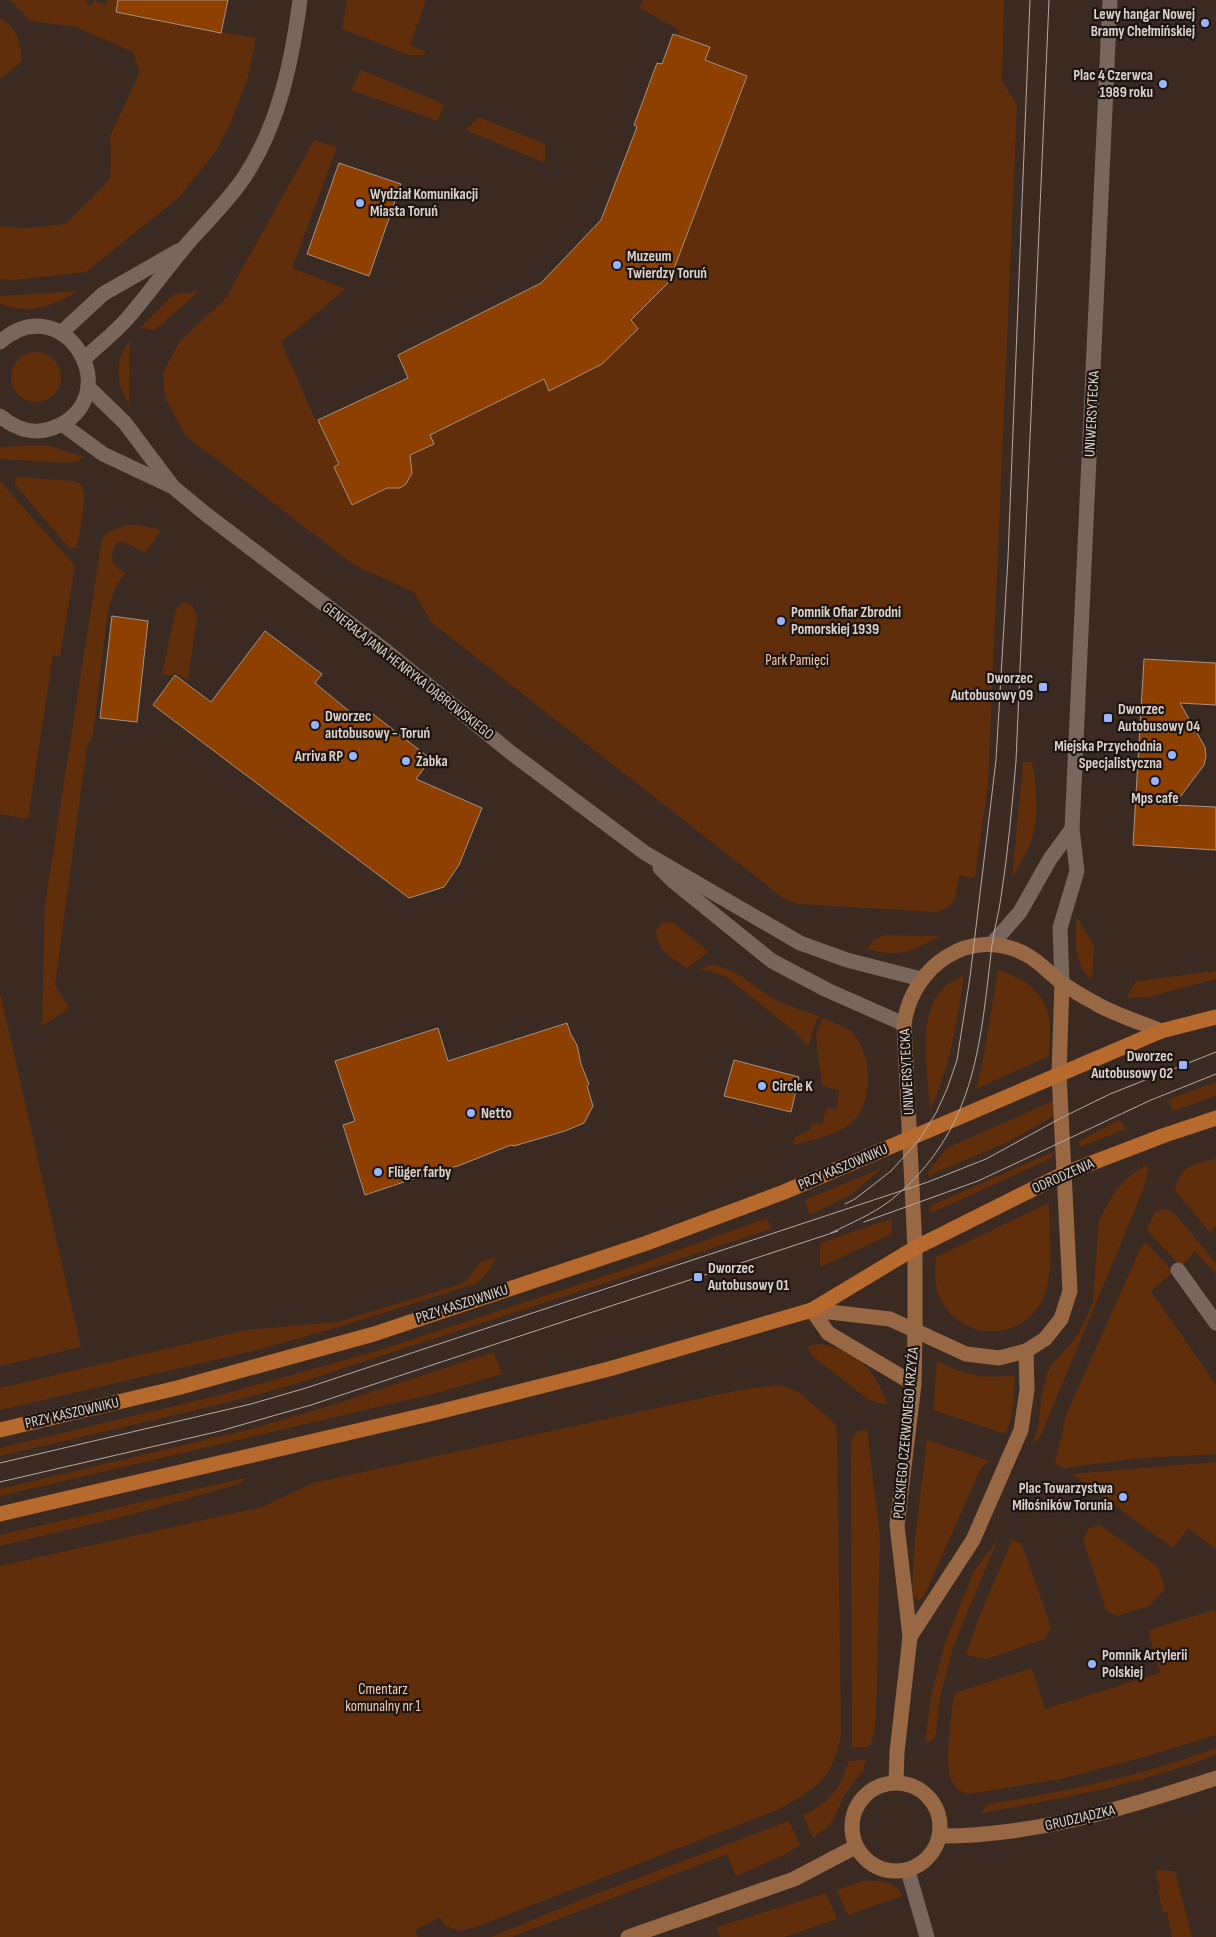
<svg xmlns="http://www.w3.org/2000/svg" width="1216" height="1937" viewBox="0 0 1216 1937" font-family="'Sofia Sans Condensed',sans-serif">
  <rect width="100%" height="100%" fill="#3b2a21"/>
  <!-- green -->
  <g fill="#612e0c">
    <polygon points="10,0 87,0 86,3 91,6 94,0 105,5 108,0 117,0 159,21 256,38 248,77 231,122 216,151 179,197 86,272 13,280 0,279 0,226 28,228 66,224 110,179 111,158 110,136 140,72 133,52 76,27 31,21"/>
    <polygon points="347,0 426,0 410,45 426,52 423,55 409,55 342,29"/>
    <path d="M643,0h361l-2,81 15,24 -29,678 -13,95 -16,-2c-3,19 -2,31 -23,36l-138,-8 -15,-6 -352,-276 -17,-30 -60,-27 -169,-130 -20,-38 -2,-24 16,-31 47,-44 88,-158 23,7 -45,121 54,21 -65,53 36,81 98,-45 127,-87 65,-69 72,-192 -39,-22z"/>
    <path d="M0,19c18,8 20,24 22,42l-22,18z"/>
    <polygon points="361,70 444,104 438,121 351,90"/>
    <polygon points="479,117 545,144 545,163 466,130"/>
    <path d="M79,291c-28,15 -47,24 -79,13v-8z"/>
    <polygon points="199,291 155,330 140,328 173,295"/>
    <path d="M130,339l-1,66c-14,-27 -15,-40 1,-66z"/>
    <circle cx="36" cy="377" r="25"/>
    <polygon points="23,446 50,446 84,457 78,461 67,463 0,459 0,447"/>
    <path d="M18,477l56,4c4,2 8,3 9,8 4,10 -4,46 -6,58l-8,1 -54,-64v-4z"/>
    <polygon points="0,481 75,566 60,656 53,655 28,819 0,814"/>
    <path d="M128,525h12l21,5 -16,23 -22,-12 -8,3 -3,10 1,10 12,9 -9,13 -8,23 -15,126 -6,11 -32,239 14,23 -27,18 3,-122 56,-359c2,-15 15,-16 27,-20z"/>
    <polygon points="184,602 193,606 197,617 188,680 175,673 171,676 162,674 176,609"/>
    <path d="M1023,762h9c5,26 8,59 -3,85 -5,10 -11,21 -17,31z"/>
    <path d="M1077,917l17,29 -2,34c-19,-16 -17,-40 -15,-63z"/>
    <path d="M668,922l6,1 35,29 -22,16c-16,-10 -29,-17 -31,-37l5,-8z"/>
    <path d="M885,935l55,1c-29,15 -40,23 -72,13l5,-9z"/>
    <path d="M709,965c31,2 43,23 69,36 13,6 27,10 41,15l-6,13 -4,17 -15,-15 -69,-55 -15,-5 -9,-1z"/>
    <path d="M998,970c23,6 46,21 51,47 2,13 0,27 0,39l-73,33 8,-34z"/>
    <polygon points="1216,971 1216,979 1149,997 1127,998 1133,985 1137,981"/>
    <path d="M964,975c-7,47 -14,92 -34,135 -2,-34 -13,-89 9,-117 6,-9 16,-13 25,-18z"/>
    <polygon points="0,993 81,1347 0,1366"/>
    <path d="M822,1018c11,5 26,8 33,18 18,23 19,69 -5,88 -16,12 -39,16 -57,21l1,-7 17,-9 1,-7 10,2 5,-17 10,2 2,-19 -17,-4 -6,-49z"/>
    <polygon points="1216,1082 1216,1096 1173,1111 1168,1100"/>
    <polygon points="1053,1101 1054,1116 1010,1141 928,1176 928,1172 947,1148"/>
    <polygon points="1119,1120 1126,1129 1080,1147 1079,1141"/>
    <polygon points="1053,1152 1052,1158 933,1212 930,1210 930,1206"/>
    <path d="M1216,1158v68l-6,6 -35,-41c5,-27 18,-25 41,-33z"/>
    <polygon points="1147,1164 1148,1171 1143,1190 1041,1435 1037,1441 1033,1442 1038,1428 1042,1394 1047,1373 1053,1363 1070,1345 1080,1331 1093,1302 1099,1220 1114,1193 1127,1178"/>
    <polygon points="882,1168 852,1194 810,1215 805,1200"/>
    <path d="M1049,1203c0,28 6,69 -6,95 -18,41 -75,45 -99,7 -10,-14 -9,-32 -8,-48z"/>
    <polygon points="1164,1209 1174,1213 1206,1251 1216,1264 1216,1274 1195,1251 1181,1267 1147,1230 1155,1212"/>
    <polygon points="767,1218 771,1229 292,1385 226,1403 0,1456 0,1448 220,1395 380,1350 638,1265"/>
    <polygon points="891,1219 892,1234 820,1267 820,1243"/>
    <polygon points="1143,1243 1148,1244 1173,1272 1151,1291 1216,1385 1216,1454 1141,1458 1064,1468 1055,1463 1066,1415"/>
    <polygon points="497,1257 485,1276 475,1284 332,1329 253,1351 0,1410 0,1388 246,1330 337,1322 464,1283 480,1262"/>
    <path d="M821,1344c41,10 51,23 67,61l-19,-5 -58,-45 -3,-9z"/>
    <polygon points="494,1352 502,1374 437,1393 0,1496 0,1489 255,1428 332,1405"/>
    <path d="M937,1361c28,15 47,18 78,14 -2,19 0,42 -10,59l-72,-24z"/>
    <path d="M779,1385l19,7 34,29 4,5 1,6 4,302c-9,48 -25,54 -64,76l-304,118 -13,3 -16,-6 -4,-8 -25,13 3,7h-418v-371l262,-59 51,-24 422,-92z"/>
    <polygon points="867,1430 880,1536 876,1719 872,1743 867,1747 852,1747 851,1441 857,1431"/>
    <polygon points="927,1440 989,1461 981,1468 924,1596 919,1600 914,1598 912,1593 915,1539"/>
    <polygon points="1216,1462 1216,1549 1188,1528 1173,1548 1072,1474"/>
    <polygon points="248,1477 239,1484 134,1514 0,1546 0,1535"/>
    <polygon points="1100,1525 1158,1567 1165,1589 1149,1606 1117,1616 1106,1610 1083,1540 1088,1529"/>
    <polygon points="998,1539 953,1647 940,1697 936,1733 933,1740 925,1743 931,1696 945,1643 974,1571"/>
    <polygon points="1012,1540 1022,1544 1051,1627 1045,1639 986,1659 966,1655 979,1617"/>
    <path d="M1214,1610l2,2v123l-72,22 -83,22 -93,15 -10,-4c-3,-4 -7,-9 -8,-14 -5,-16 1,-66 5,-83l77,-25 13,41 115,-36 -12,-43z"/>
    <path d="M1216,1748v7c-76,29 -155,44 -235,58l2,-4 6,-5c78,-13 153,-28 227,-56z"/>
    <path d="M866,1760l-2,9 -18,23 -15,32 -18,14 -10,-23c27,-12 37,-26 46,-54z"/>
    <polygon points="789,1821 800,1845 786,1854 736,1876 727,1854 512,1937 491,1937 585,1898"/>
    <polygon points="1155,1870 1175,1871 1192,1937 1172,1937 1167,1912 1163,1912 1158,1890 1160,1889"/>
    <path d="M863,1881c14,-1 34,0 39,15l-54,19 -11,-25z"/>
    <polygon points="826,1893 837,1919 784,1937 720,1937 717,1927"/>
  </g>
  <!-- building -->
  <g fill="#8e4000" stroke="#a59186">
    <polygon points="118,0 228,0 221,33 116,12"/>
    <polygon points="673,34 710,47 705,60 747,76 669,282 631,320 638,329 602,364 549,391 544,379 430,435 434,444 410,455 412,473 406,484 400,488 387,488 352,505 334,467 339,464 318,420 408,378 398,355 541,283 601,220 637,127 634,125 657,63 662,64"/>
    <polygon points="339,163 401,184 369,276 307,254"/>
    <polygon points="112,616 148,621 137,722 100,718"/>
    <polygon points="265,631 322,674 315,683 361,721 369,711 431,759 416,779 482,808 459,865 444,887 409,898 153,705 175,675 211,702"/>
    <polygon points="1144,659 1216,663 1216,705 1180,703 1205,747 1206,756 1204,765 1174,805 1216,807 1216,850 1133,845"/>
    <polygon points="567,1023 571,1035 577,1045 581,1064 589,1084 587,1086 593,1106 584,1123 565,1131 514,1146 511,1145 458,1166 440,1170 365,1195 343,1125 355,1121 335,1061 438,1028 448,1061"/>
    <polygon points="734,1060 799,1077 791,1112 724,1096"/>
  </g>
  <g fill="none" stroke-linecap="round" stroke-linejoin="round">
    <!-- street -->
    <g stroke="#79665c" stroke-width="15">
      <polyline points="61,333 103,294 178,251"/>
      <path d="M0,342c64,-57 131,56 53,86 -19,7 -38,1 -53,-12"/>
      <path d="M84,359c14,-13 29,-25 42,-39 20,-23 38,-48 57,-71 21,-25 44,-46 62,-73 34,-52 47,-115 55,-176"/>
      <polyline points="88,387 125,423 173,487 207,515 386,651 510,752 645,853 800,943 847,960 921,979"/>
      <polyline points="62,424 103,454 171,486"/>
      <polyline points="660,868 673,881 772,961 827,990 904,1024"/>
      <polyline points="992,944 1020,912 1050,859 1072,829"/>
      <polyline points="1062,983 1060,928 1077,871 1072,829 1110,0"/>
      <polyline points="1178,1270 1216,1323"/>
      <polyline points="908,1871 927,1937"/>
    </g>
    <!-- secondary -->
    <g stroke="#986845" stroke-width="15">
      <polyline points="812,1310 890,1319 966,1354 999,1358 1026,1351 1045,1339 1061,1319 1070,1291 1059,1074 1062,983"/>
      <polyline points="812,1310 828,1333 914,1384"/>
      <polyline points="910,1637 973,1540 1021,1430 1027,1390 1026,1351"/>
      <path d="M896,1782l1,-30 13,-115 -13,-112 17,-141 1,-54v-82l-11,-224c8,-58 67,-100 123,-69 13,7 23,19 35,28 11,8 22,14 33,20 20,12 45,19 66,28"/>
      <circle cx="896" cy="1827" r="44"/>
      <path d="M940,1836c95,0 186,-28 276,-58"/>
      <polyline points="628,1937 794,1879 855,1847"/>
    </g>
    <!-- primary -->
    <g stroke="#b76a2e" stroke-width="15">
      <polyline points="0,1430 177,1388 374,1334 647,1243 784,1192 1161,1031 1216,1017"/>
      <polyline points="0,1514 438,1412 609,1369 812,1310 915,1248 1063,1174 1165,1135 1216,1118"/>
    </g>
    <!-- tram -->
    <g stroke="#b5a8a2" stroke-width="1">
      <polyline points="845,1204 855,1199 891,1171 919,1140 936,1113 947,1089 957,1060 970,977 996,760 1008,558 1030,0"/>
      <polyline points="864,1222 978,1181 1151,1100 1216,1074"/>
      <path d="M831,1233c20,-10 42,-19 60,-33 85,-69 89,-154 101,-255 2,-16 7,-32 9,-48 7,-45 11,-90 15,-136l33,-761"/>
      <polyline points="0,1463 251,1404 306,1388 928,1182 986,1159 1061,1118 1110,1094 1216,1052"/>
      <polyline points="0,1482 220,1431 311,1405 838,1231"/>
    </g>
  </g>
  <!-- markers -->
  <g fill="#98b5fd" stroke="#1c1511" stroke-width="2">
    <circle cx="1205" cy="23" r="5"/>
    <circle cx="1163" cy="84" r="5"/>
    <circle cx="360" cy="203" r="5"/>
    <circle cx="617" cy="265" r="5"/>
    <circle cx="781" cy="621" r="5"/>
    <rect x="1038" y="682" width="10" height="10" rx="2.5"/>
    <rect x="1103" y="713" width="10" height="10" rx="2.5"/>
    <circle cx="315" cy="725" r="5"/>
    <circle cx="1172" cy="755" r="5"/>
    <circle cx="353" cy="756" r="5"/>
    <circle cx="406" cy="761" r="5"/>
    <circle cx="1155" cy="781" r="5"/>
    <rect x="1178" y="1060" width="10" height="10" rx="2.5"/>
    <circle cx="762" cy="1086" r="5"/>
    <circle cx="471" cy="1113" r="5"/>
    <circle cx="378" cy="1172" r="5"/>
    <rect x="693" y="1272" width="10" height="10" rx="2.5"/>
    <circle cx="1123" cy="1497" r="5"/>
    <circle cx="1092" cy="1664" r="5"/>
  </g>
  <g text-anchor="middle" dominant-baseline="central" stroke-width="4.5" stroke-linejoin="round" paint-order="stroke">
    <!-- poi labels -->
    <g font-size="15" font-weight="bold" fill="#ddd2cc" stroke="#1c1511" text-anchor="start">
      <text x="1195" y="14" text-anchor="end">Lewy hangar Nowej<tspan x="1195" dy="17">Bramy Chełmińskiej</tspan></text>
      <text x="1153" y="75" text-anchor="end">Plac 4 Czerwca<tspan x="1153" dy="17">1989 roku</tspan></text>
      <text x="370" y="194">Wydział Komunikacji<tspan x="370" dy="17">Miasta Toruń</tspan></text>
      <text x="627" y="256">Muzeum<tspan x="627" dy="17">Twierdzy Toruń</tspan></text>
      <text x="791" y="612">Pomnik Ofiar Zbrodni<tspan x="791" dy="17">Pomorskiej 1939</tspan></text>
      <text x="1033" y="678" text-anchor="end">Dworzec<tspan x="1033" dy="17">Autobusowy 09</tspan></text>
      <text x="1118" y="709">Dworzec<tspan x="1118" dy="17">Autobusowy 04</tspan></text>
      <text x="325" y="716">Dworzec<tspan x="325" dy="17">autobusowy - Toruń</tspan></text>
      <text x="1162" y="746" text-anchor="end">Miejska Przychodnia<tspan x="1162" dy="17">Specjalistyczna</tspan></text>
      <text x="343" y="756" text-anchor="end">Arriva RP</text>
      <text x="416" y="761">Żabka</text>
      <text x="1155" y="798" text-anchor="middle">Mps cafe</text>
      <text x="1173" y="1056" text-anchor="end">Dworzec<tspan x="1173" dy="17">Autobusowy 02</tspan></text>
      <text x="772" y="1086">Circle K</text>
      <text x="481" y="1113">Netto</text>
      <text x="388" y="1172">Flüger farby</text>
      <text x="708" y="1268">Dworzec<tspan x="708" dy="17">Autobusowy 01</tspan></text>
      <text x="1113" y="1488" text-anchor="end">Plac Towarzystwa<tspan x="1113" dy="17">Miłośników Torunia</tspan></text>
      <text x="1102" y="1655">Pomnik Artylerii<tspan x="1102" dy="17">Polskiej</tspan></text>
    </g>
    <!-- street labels -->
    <g font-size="15" fill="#ddd2cc" stroke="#1c1511">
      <text transform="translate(1092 414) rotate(-87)">UNIWERSYTECKA</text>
      <text transform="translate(408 671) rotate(38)">GENERAŁA JANA HENRYKA DĄBROWSKIEGO</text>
      <text transform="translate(907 1072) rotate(-93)">UNIWERSYTECKA</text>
      <text transform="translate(843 1167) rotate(-23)">PRZY KASZOWNIKU</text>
      <text transform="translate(1063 1176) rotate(-24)">ODRODZENIA</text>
      <text transform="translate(462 1304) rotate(-18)">PRZY KASZOWNIKU</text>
      <text transform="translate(72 1413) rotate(-13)">PRZY KASZOWNIKU</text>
      <text transform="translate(906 1433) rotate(-85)">POLSKIEGO CZERWONEGO KRZYŻA</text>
      <text transform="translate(1080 1818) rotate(-13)">GRUDZIĄDZKA</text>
    </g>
    <!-- park labels -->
    <g font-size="15" fill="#f7cab2" stroke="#1c1511">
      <text x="797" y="660">Park Pamięci</text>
      <text x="383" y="1689">Cmentarz<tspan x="383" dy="17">komunalny nr 1</tspan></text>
    </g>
  </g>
</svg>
